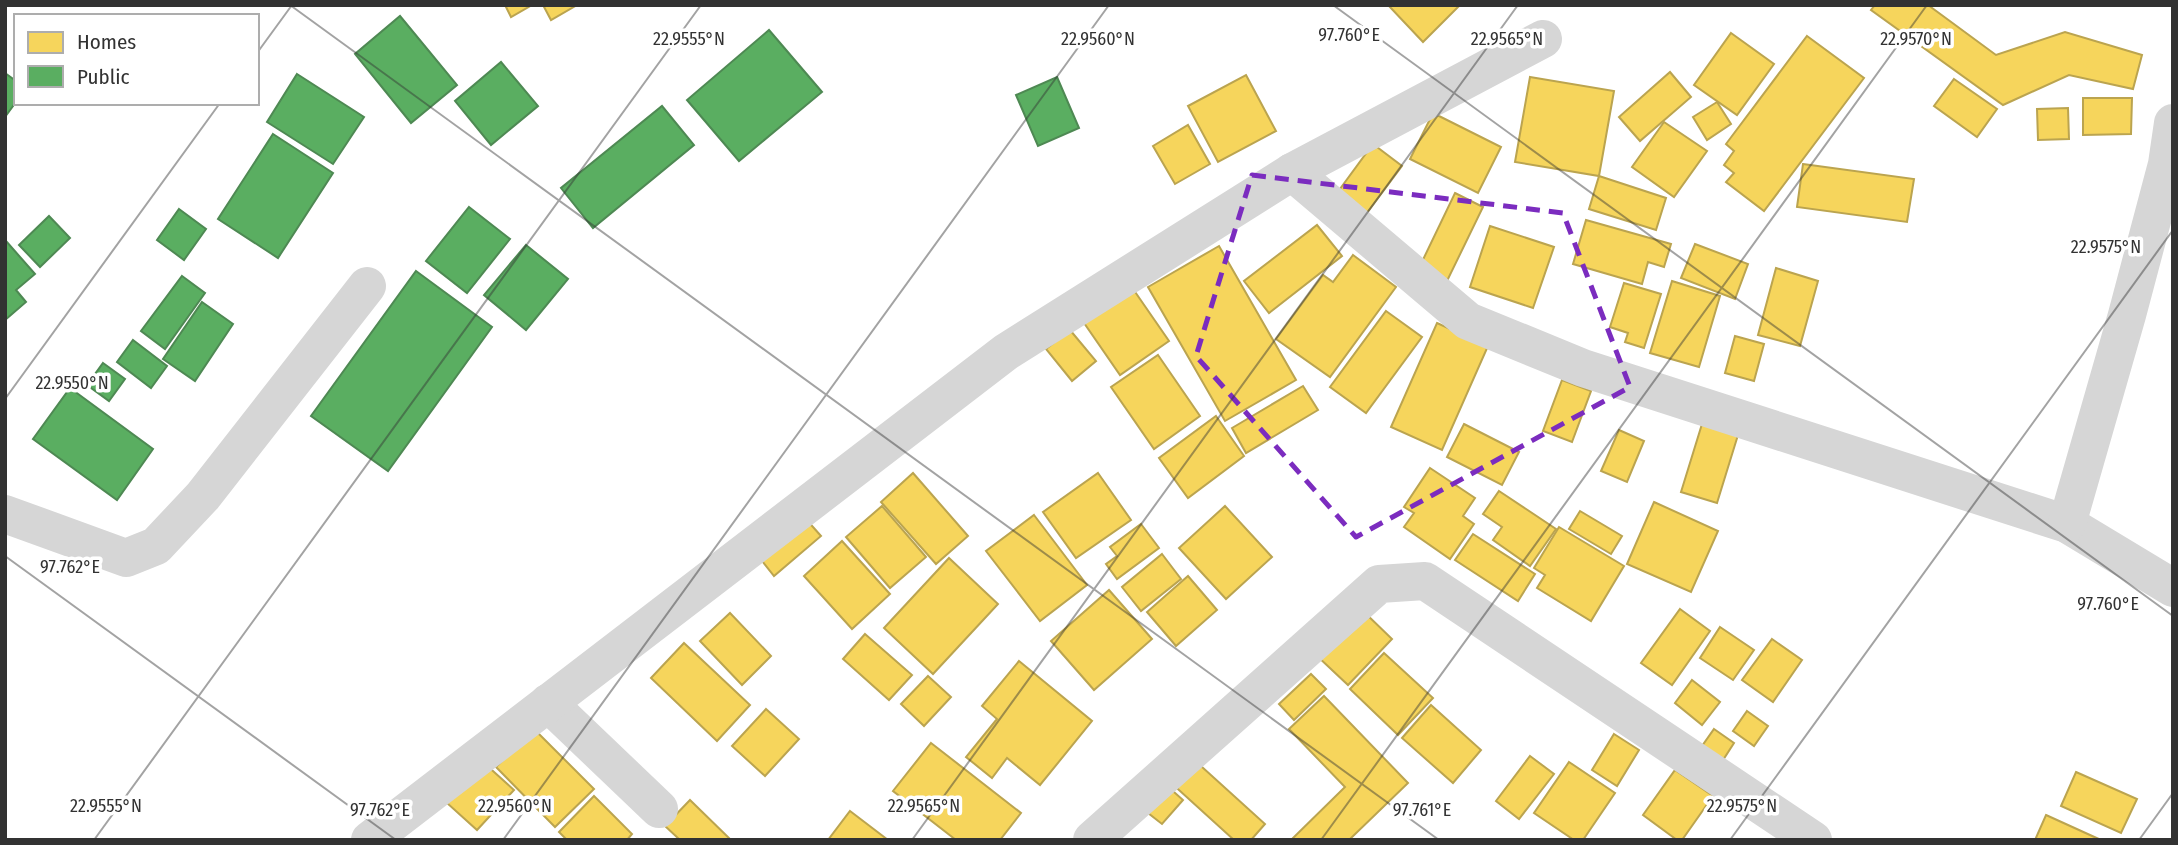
<svg xmlns="http://www.w3.org/2000/svg" width="2178" height="845" viewBox="0 0 2178 845" font-family="'Fira Sans Condensed',sans-serif">
  <rect width="100%" height="100%" fill="#fff"/>
  <!-- homes -->
  <g fill="#f6d55c" stroke="#bba44f" stroke-width="2">
    <polygon points="505,5 532,5 511,17"/>
    <polygon points="543,5 577,5 551,20"/>
    <polygon points="1388,5 1460,5 1423,42"/>
    <polygon points="1875,5 1928,5 1996,55 2065,32 2142,55 2133,89 2069,75 2003,105 1871,10"/>
    <polygon points="1731,33 1774,64 1737,115 1694,85"/>
    <polygon points="1807,36 1864,78 1764,211 1726,182 1734,173 1724,165 1734,151 1726,144"/>
    <polygon points="1670,72 1691,97 1640,141 1619,117"/>
    <polygon points="1246,75 1276,131 1218,162 1188,106"/>
    <polygon points="1530,77 1614,91 1599,176 1515,162"/>
    <polygon points="1954,79 1997,109 1977,137 1934,106"/>
    <polygon points="2083,98 2132,98 2131,134 2083,135"/>
    <polygon points="1717,102 1731,124 1707,140 1693,117"/>
    <polygon points="2068,108 2069,139 2038,140 2037,109"/>
    <polygon points="1433,113 1501,147 1478,193 1410,159"/>
    <polygon points="1664,122 1707,151 1674,197 1632,167"/>
    <polygon points="1188,125 1210,164 1175,184 1153,146"/>
    <polygon points="1373,144 1402,166 1366,214 1337,193"/>
    <polygon points="1803,164 1914,179 1907,222 1797,207"/>
    <polygon points="1599,176 1666,198 1656,230 1589,209"/>
    <polygon points="1455,193 1483,207 1447,281 1419,268"/>
    <polygon points="1586,220 1671,244 1664,267 1648,262 1642,284 1573,264"/>
    <polygon points="1317,225 1342,256 1269,313 1244,281"/>
    <polygon points="1490,226 1554,247 1533,308 1470,287"/>
    <polygon points="1695,244 1748,264 1735,299 1681,278"/>
    <polygon points="1219,246 1296,380 1225,421 1148,287"/>
    <polygon points="1353,255 1396,287 1330,377 1276,339 1323,275 1333,282"/>
    <polygon points="1776,268 1818,281 1800,346 1758,335"/>
    <polygon points="1672,281 1720,296 1699,367 1650,353"/>
    <polygon points="1624,283 1661,294 1644,348 1625,342 1628,333 1610,327"/>
    <polygon points="1131,286 1169,341 1120,375 1082,320"/>
    <polygon points="1386,311 1422,337 1366,413 1330,387"/>
    <polygon points="1437,323 1488,346 1442,450 1391,427"/>
    <polygon points="1070,330 1096,361 1072,381 1046,349"/>
    <polygon points="1735,336 1764,344 1754,381 1725,373"/>
    <polygon points="1158,355 1200,416 1154,449 1111,387"/>
    <polygon points="1562,380 1591,391 1572,442 1543,431"/>
    <polygon points="1303,386 1318,410 1246,453 1232,428"/>
    <polygon points="1216,416 1244,456 1188,498 1159,458"/>
    <polygon points="1464,424 1519,452 1502,485 1447,457"/>
    <polygon points="1702,424 1738,435 1717,503 1681,492"/>
    <polygon points="1619,430 1644,441 1627,482 1601,471"/>
    <polygon points="1430,468 1475,498 1463,516 1474,524 1450,559 1404,527 1414,513 1404,507"/>
    <polygon points="913,473 968,536 936,564 881,502"/>
    <polygon points="1098,473 1131,520 1076,558 1043,512"/>
    <polygon points="1499,491 1556,529 1530,566 1493,540 1502,527 1483,514"/>
    <polygon points="1654,502 1718,531 1691,592 1627,564"/>
    <polygon points="882,506 926,557 890,588 846,537"/>
    <polygon points="1225,506 1272,557 1226,599 1179,548"/>
    <polygon points="1580,511 1622,536 1611,554 1569,529"/>
    <polygon points="1034,515 1087,585 1040,621 986,551"/>
    <polygon points="805,518 821,536 774,576 759,557"/>
    <polygon points="1141,524 1159,548 1117,579 1106,564 1117,556 1110,547"/>
    <polygon points="1559,527 1624,566 1591,621 1537,588 1545,575 1534,568"/>
    <polygon points="1473,534 1535,574 1518,601 1455,560"/>
    <polygon points="842,541 890,594 852,629 804,576"/>
    <polygon points="1162,554 1181,579 1141,611 1122,587"/>
    <polygon points="949,558 998,604 933,674 884,628"/>
    <polygon points="1188,576 1217,610 1176,646 1147,612"/>
    <polygon points="1109,590 1152,639 1094,690 1051,641"/>
    <polygon points="1361,609 1392,639 1348,685 1316,655"/>
    <polygon points="1680,609 1710,631 1672,685 1641,663"/>
    <polygon points="730,613 771,656 742,685 700,641"/>
    <polygon points="1720,627 1754,650 1733,680 1700,658"/>
    <polygon points="865,634 912,675 889,700 843,659"/>
    <polygon points="1772,639 1802,660 1773,702 1742,680"/>
    <polygon points="684,643 750,705 717,741 651,678"/>
    <polygon points="1384,653 1433,698 1398,735 1350,689"/>
    <polygon points="1019,661 1092,721 1040,785 1007,758 992,778 966,757 997,719 982,706"/>
    <polygon points="1311,674 1326,689 1294,720 1279,704"/>
    <polygon points="928,676 951,697 924,726 901,704"/>
    <polygon points="1692,680 1720,702 1702,725 1675,703"/>
    <polygon points="1324,696 1408,783 1349,840 1291,840 1345,787 1289,729"/>
    <polygon points="1431,705 1481,750 1453,783 1402,738"/>
    <polygon points="766,709 799,739 765,776 732,746"/>
    <polygon points="1747,711 1768,726 1754,746 1733,731"/>
    <polygon points="534,729 594,789 555,827 496,767"/>
    <polygon points="1714,729 1734,743 1723,760 1702,746"/>
    <polygon points="1614,734 1639,750 1617,786 1592,770"/>
    <polygon points="931,743 1021,813 1000,840 956,840 893,791"/>
    <polygon points="1530,756 1554,774 1519,819 1496,801"/>
    <polygon points="1191,757 1265,824 1251,840 1234,840 1169,781"/>
    <polygon points="483,762 514,790 477,830 447,803"/>
    <polygon points="1569,762 1615,793 1583,840 1574,840 1534,813"/>
    <polygon points="1675,770 1713,796 1682,840 1677,840 1643,815"/>
    <polygon points="2076,772 2137,799 2121,833 2061,806"/>
    <polygon points="1165,784 1183,800 1162,824 1143,809"/>
    <polygon points="594,796 632,834 627,840 567,840 559,832"/>
    <polygon points="690,800 731,840 680,840 665,826"/>
    <polygon points="850,811 888,840 828,840"/>
    <polygon points="2046,815 2101,840 2035,840"/>
  </g>
  <!-- public -->
  <g fill="#5aae61" stroke="#4e8953" stroke-width="2">
    <polygon points="400,16 457,85 411,123 355,54"/>
    <polygon points="769,30 822,92 739,161 687,100"/>
    <polygon points="501,62 538,106 491,145 455,101"/>
    <polygon points="5,73 16,81 16,102 5,117"/>
    <polygon points="297,74 364,117 333,164 267,122"/>
    <polygon points="1057,77 1079,128 1038,146 1016,95"/>
    <polygon points="662,106 694,145 593,228 561,188"/>
    <polygon points="273,134 333,173 278,258 218,219"/>
    <polygon points="469,207 510,239 467,293 426,261"/>
    <polygon points="179,209 206,229 184,260 157,240"/>
    <polygon points="49,216 70,238 40,267 19,245"/>
    <polygon points="6,241 35,274 16,290 26,302 5,320"/>
    <polygon points="526,245 568,279 526,330 484,295"/>
    <polygon points="416,271 492,327 388,471 311,416"/>
    <polygon points="182,276 205,293 165,349 141,331"/>
    <polygon points="202,302 233,324 195,381 163,359"/>
    <polygon points="133,340 167,366 151,388 117,362"/>
    <polygon points="103,363 125,379 109,401 87,385"/>
    <polygon points="70,388 153,449 117,500 33,439"/>
  </g>
  <g fill="none" stroke-linecap="round" stroke-linejoin="round">
    <!-- minor -->
    <g stroke="#d6d6d6" stroke-width="38">
      <polyline points="1292,172 1468,321 1583,368 2067,524 2173,588"/>
      <polyline points="5,514 126,558 156,546 203,496 367,286"/>
      <polyline points="2067,524 2127,315 2167,164 2173,123"/>
      <polyline points="548,703 659,809"/>
      <polyline points="370,840 1006,352 1292,172 1543,39"/>
      <polyline points="1092,840 1379,584 1425,581 1813,840"/>
    </g>
  </g>
  <!-- marked area -->
  <path fill="none" stroke="#7b2cbf" stroke-width="5" stroke-dasharray="14 9" stroke-linejoin="round" d="M1252,175l311,38 67,174 -274,150 -160,-181z"/>
  <!-- ticks -->
  <path fill="none" stroke="#323232" stroke-width="2" stroke-opacity="0.45" d="M290,5l1149,835M1333,5l840,611M257,53l35,-48M5,399l215,-296M5,556l391,284M94,840l607,-835M503,840l606,-835M912,840l606,-835M1321,840l606,-835M1730,840l443,-610M2139,840l34,-47"/>
  <g font-size="18" text-anchor="middle" fill="#323232" stroke="#fff" stroke-width="7" stroke-linejoin="round" paint-order="stroke">
    <text x="1349" y="41">97.760°E</text>
    <text x="689" y="45">22.9555°N</text>
    <text x="1098" y="45">22.9560°N</text>
    <text x="1507" y="45">22.9565°N</text>
    <text x="1916" y="45">22.9570°N</text>
    <text x="2106" y="253">22.9575°N</text>
    <text x="72" y="389">22.9550°N</text>
    <text x="70" y="573">97.762°E</text>
    <text x="2108" y="610">97.760°E</text>
    <text x="106" y="812">22.9555°N</text>
    <text x="515" y="812">22.9560°N</text>
    <text x="924" y="812">22.9565°N</text>
    <text x="1742" y="812">22.9575°N</text>
    <text x="380" y="816">97.762°E</text>
    <text x="1422" y="816">97.761°E</text>
  </g>
  <!-- border -->
  <rect width="2178" height="845" fill="none" stroke="#323232" stroke-width="14"/>
  <!-- legend -->
  <rect x="14" y="14" width="245" height="91" fill="#ffffff" stroke="#adadad" stroke-width="2"/>
  <rect x="28" y="32" width="35" height="21" fill="#f6d55c" stroke="#adadad" stroke-width="2"/>
  <text x="77" y="49" font-size="21" fill="#323232">Homes</text>
  <rect x="28" y="66" width="35" height="21" fill="#5aae61" stroke="#adadad" stroke-width="2"/>
  <text x="77" y="84" font-size="21" fill="#323232">Public</text>
</svg>
